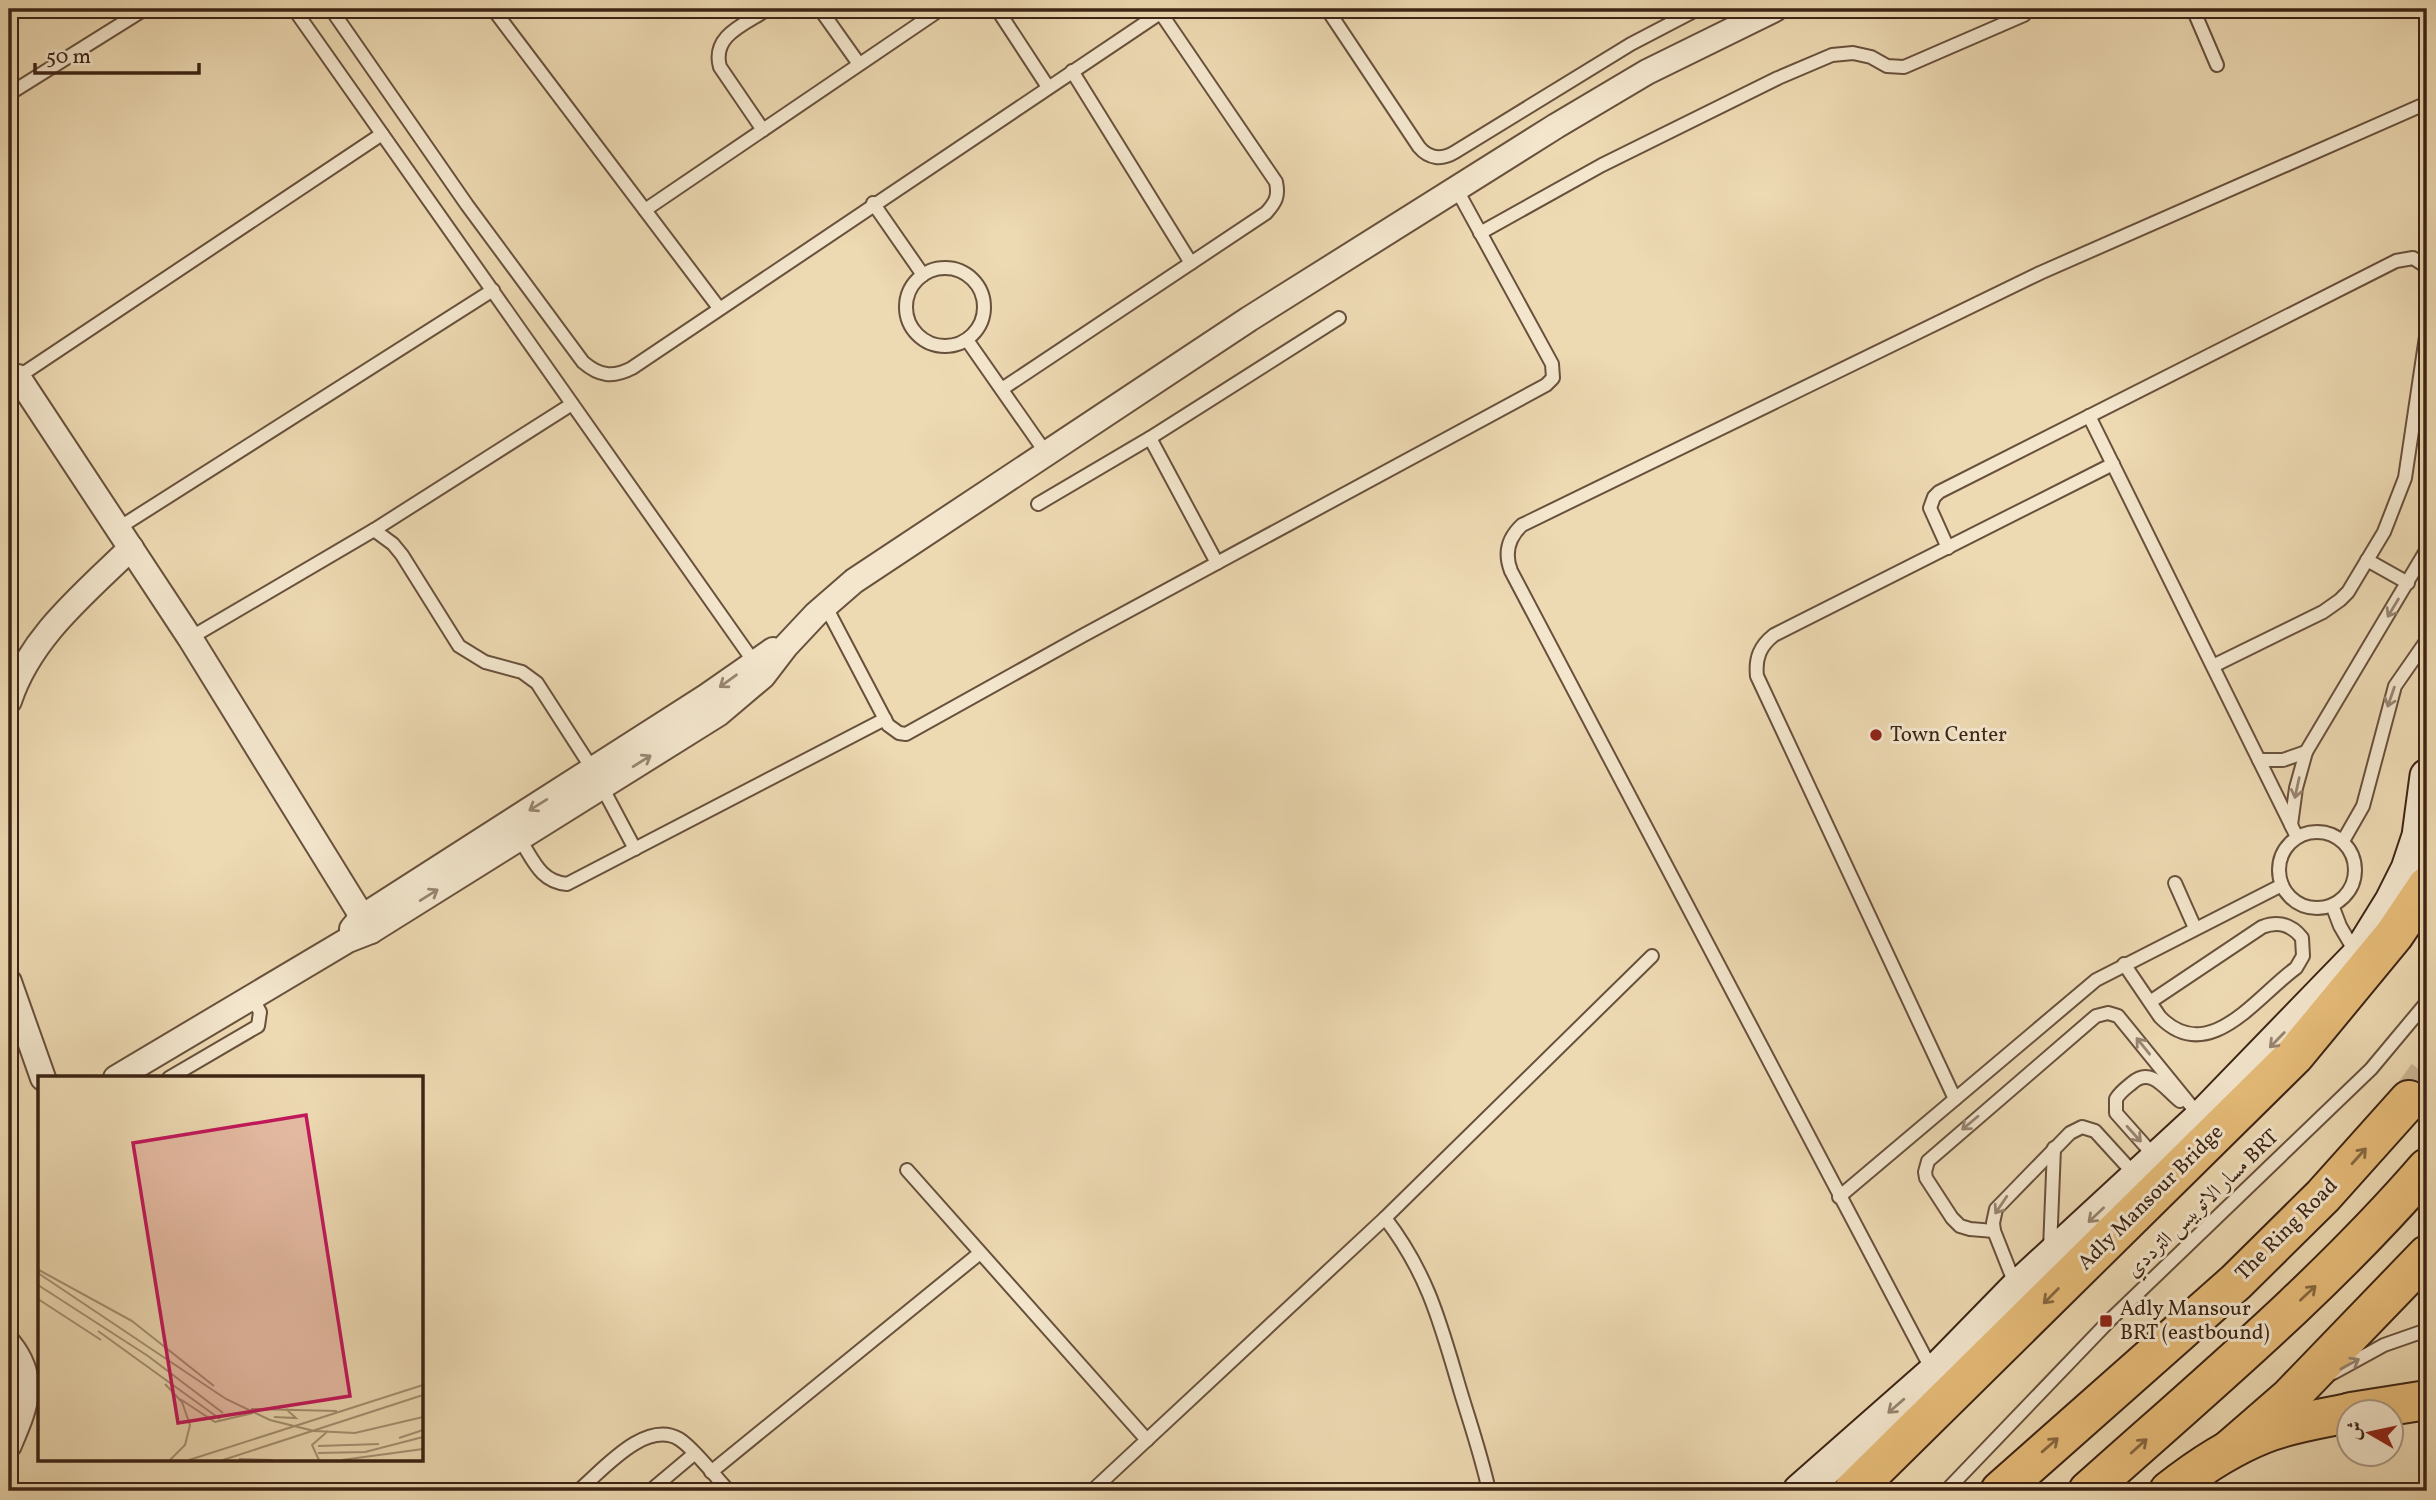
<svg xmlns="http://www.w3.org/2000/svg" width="2436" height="1500" viewBox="0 0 2436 1500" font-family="Vollkorn,Amiri,serif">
  <rect width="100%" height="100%" fill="#edd9b2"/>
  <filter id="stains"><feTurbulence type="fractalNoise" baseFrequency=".00286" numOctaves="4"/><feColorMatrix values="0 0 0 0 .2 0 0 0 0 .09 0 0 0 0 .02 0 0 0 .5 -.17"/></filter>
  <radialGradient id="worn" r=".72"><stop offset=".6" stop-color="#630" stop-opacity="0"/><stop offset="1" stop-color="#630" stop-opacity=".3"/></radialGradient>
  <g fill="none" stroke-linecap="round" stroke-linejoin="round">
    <!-- motorway-tunnel -->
    <polyline stroke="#cab593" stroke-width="38" stroke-dasharray="38 19" stroke-linecap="butt" points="2409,1100 2427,1075"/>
    <defs>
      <g id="service">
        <polyline points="294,9 754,662"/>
        <path d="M331,9l136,196 116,157c16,14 30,16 49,6l534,-359"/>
        <polyline points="493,9 719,308"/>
        <polyline points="820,9 859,64"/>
        <polyline points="997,9 1048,87"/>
        <path d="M1327,9l92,138c10,12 23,13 36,5l176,-108 67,-35"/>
        <polyline points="2193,9 2217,65"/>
        <polyline points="1072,71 1191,263"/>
        <polyline points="9,94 145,9"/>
        <path d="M763,130l-43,-63c-9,-32 26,-43 48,-58"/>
        <polyline points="873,203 923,275"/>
        <polyline points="645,210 941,9"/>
        <polyline points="1480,233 1602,165 1778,78 1832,55 1853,53 1871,57 1887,66 1904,67 2024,15 2029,9"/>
        <circle cx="945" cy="307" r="39"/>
        <polyline points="967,340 1046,453"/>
        <polyline points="18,377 382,134"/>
        <path d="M1002,389l264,-176c10,-11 13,-17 10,-31l-118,-173"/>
        <polyline points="2089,416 2297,837"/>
        <polyline points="1150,438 1217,563"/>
        <polyline points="1038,504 1150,438 1339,318"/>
        <polyline points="117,529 493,290"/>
        <polyline points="374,530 393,544 402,555 459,646 485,662 522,672 537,683 593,770 635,849"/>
        <polyline points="1948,548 1930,508 1934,497 1939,492 2396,261 2413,258 2427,267"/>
        <polyline points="2367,560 2408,583"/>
        <polyline points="825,605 888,725 899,733 906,734 1082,636 1546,385 1553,378 1552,364 1457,190"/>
        <polyline points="190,638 374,530 572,404"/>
        <polyline points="2213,666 2323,612 2340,600 2348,592 2384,532 2405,478 2427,330"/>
        <polyline points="2259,760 2283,760 2306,752"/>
        <polyline points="2291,825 2296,788 2306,752 2427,549"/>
        <circle cx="2317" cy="870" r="38"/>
        <path d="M519,838c14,21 21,44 48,46l318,-165"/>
        <polyline points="2343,841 2363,806 2395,686 2427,640"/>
        <polyline points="2175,883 2195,928"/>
        <polyline points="2332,905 2340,926 2357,955"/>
        <path d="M2124,964l36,53c49,50 97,-21 136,-49l7,-12 -1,-18c-11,-14 -24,-17 -40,-11l-112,75"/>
        <polyline points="169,1078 258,1026 260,1012 252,997"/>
        <path d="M1955,1099l-198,-423c-2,-18 3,-30 17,-41l339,-171"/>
        <path d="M2156,1158l-40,-45v-14c4,-7 10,-11 16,-16 19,-17 33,6 48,18"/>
        <polyline points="907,1170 1147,1440"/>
        <polyline points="1839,1197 2096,980 2282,885"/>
        <path d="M1385,1218c44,57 56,108 76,175 10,33 21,65 28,98"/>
        <polyline points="1994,1231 1970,1229 1960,1226 1952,1218 1926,1178 1925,1172 1928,1161 2096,1016 2108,1013 2118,1016 2201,1118"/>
        <polyline points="2050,1249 2054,1148"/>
        <polyline points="2015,1284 1994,1231 1993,1223 1996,1209 2070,1133 2082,1127 2095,1131 2137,1177"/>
        <path d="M1933,1372l-422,-801c-7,-18 -3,-33 11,-46l518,-252 387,-170"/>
        <polyline points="2333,1373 2384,1345 2427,1330"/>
        <polyline points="711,1472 980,1253"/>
        <path d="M578,1491c24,-20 67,-72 101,-52 15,9 37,39 50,52"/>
        <polyline points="650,1491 694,1454"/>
        <polyline points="1092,1491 1385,1218 1652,956"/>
        <polyline points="1946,1491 2109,1321 2371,1069 2427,1002"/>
      </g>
      <g id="minor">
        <polyline points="9,383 18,377 190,638 371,931"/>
        <path d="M9,701c21,-64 75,-107 122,-153"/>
        <polyline points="352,929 362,917 707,696 773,650"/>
        <polyline points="9,982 43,1078"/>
        <polyline points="116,1078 348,940 371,931 718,714 763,676 786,646 816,614 854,581 1249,319 1556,126 1647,72 1775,9"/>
        <path d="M9,1344c29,36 16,63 0,101"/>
      </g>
      <polyline id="secondary" points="1800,1491 1934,1373 2017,1288 2201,1118 2358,956 2392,901 2408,869 2419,836 2427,776"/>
      <g id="motorway">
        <polyline points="2351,1412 2427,1400"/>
        <polyline points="2229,1450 2290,1397 2427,1255"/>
        <polyline points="1853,1491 2295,1055 2394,935 2427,886"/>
        <polyline points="2000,1491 2236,1282 2323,1196 2409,1100"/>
        <path d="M2088,1491c116,-104 237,-205 339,-323"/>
        <path d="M2169,1491c29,-23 59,-43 94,-57 27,-11 57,-15 85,-21"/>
      </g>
    </defs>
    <!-- service casing -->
    <use href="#service" stroke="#68513c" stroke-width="16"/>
    <!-- minor casing -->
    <use href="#minor" stroke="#68513c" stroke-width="28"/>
    <!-- secondary casing -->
    <use href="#secondary" stroke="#3c2415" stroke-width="37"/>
    <!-- motorway casing -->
    <use href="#motorway" stroke="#3c2415" stroke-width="42"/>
    <!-- service -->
    <use href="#service" stroke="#f3e6cd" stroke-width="12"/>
    <!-- minor -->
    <use href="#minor" stroke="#f3e6cd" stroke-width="24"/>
    <!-- secondary -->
    <use href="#secondary" stroke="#f3e6cd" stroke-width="33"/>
    <!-- motorway -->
    <use href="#motorway" stroke="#e6bc79" stroke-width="38"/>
  </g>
  <!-- one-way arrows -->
  <defs><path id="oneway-shaft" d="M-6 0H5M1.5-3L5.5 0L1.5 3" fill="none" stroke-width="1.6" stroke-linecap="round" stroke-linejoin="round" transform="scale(1.75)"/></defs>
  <g stroke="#988571">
    <use href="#oneway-shaft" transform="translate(2393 608) rotate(121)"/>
    <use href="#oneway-shaft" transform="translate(728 681) rotate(144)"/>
    <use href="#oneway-shaft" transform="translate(2391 697) rotate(109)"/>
    <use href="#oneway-shaft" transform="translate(642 761) rotate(-32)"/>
    <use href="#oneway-shaft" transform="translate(2297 788) rotate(102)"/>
    <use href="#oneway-shaft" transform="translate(538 805) rotate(148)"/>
    <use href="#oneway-shaft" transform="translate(429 895) rotate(-32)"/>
    <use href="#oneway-shaft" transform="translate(2277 1040) rotate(134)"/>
    <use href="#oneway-shaft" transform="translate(2143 1046) rotate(-129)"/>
    <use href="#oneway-shaft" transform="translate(1970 1123) rotate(140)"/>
    <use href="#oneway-shaft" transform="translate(2134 1134) rotate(48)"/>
    <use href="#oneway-shaft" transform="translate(2001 1205) rotate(124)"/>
    <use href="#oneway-shaft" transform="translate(2096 1215) rotate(137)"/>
    <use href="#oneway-shaft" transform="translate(2350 1364) rotate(-29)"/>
    <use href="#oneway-shaft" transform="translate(1896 1406) rotate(139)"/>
  </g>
  <g stroke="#886842">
    <use href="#oneway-shaft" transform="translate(2359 1156) rotate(-48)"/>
    <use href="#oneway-shaft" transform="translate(2308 1293) rotate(-43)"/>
    <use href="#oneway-shaft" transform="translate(2051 1296) rotate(135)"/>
    <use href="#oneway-shaft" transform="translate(2050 1445) rotate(-41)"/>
    <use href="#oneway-shaft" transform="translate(2139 1446) rotate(-42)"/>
  </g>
  <!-- markers -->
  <g fill="#8f2418" stroke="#f3e6cd" stroke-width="2.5">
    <circle cx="1876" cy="735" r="7"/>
    <rect x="2099" y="1314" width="14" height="14" rx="3.5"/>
  </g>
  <g text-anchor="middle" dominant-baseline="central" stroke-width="6" stroke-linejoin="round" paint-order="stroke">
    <!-- poi labels -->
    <g font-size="21" fill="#3c2415" stroke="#f3e6cd" text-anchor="start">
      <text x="1890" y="735">Town Center</text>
      <text x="2120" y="1309">Adly Mansour<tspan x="2120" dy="24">BRT (eastbound)</tspan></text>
    </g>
    <!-- street labels -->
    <g font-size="21" fill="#3c2415" stroke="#f3e6cd">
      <text transform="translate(2151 1198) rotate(-45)">Adly Mansour Bridge</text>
      <text transform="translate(2203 1204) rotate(-44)">مسار الاتوبيس الترددي BRT</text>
      <text transform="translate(2287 1230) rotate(-45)">The Ring Road</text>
    </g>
  </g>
  <!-- overview -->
  <g transform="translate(38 1076)">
    <rect width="385" height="385" fill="#edd9b2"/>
    <path fill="none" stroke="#a69173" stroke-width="2" d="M1,194l93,51M0,197l188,126 44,21 44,11 41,2 68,-16M0,209l110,71 75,57M0,223l63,41M94,245l82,65M60,255l122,88M127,308l17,18 8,23 -5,20 -15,15M142,323l35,23 38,-9M213,333l86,2M236,341l22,1 -10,-9M361,362l24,-8M280,370l61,-2M280,377l47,-1 58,-15M201,383l34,1M151,384l234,-75M185,384l200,-65M281,384l-7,-15 16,-14M304,384l81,-11"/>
    <path fill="#c2185b" fill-opacity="0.15" stroke="#c2185b" stroke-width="3.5" d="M268,39l44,281 -172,27 -45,-280z"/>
    <rect width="385" height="385" fill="none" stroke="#3c2415" stroke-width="3.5"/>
  </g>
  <!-- margin -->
  <rect width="2436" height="1500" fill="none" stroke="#edd9b2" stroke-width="35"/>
  <rect x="10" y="10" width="2415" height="1479" fill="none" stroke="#3c2415" stroke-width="3.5"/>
  <rect x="18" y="18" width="2401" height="1465" fill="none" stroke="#3c2415" stroke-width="2"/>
  <!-- north arrow -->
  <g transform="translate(2370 1433) rotate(279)"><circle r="33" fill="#f3e6cd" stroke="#aa9883" stroke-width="2"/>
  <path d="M0-5L12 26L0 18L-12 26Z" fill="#8f2418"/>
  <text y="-10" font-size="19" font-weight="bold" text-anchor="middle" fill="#3c2415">ش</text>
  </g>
  <!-- scale -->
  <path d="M35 63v10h164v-10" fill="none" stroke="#3c2415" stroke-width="3.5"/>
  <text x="46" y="63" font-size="21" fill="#3c2415" stroke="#f3e6cd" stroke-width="5" paint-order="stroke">50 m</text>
  <rect width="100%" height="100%" filter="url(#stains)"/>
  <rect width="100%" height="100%" fill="url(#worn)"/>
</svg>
